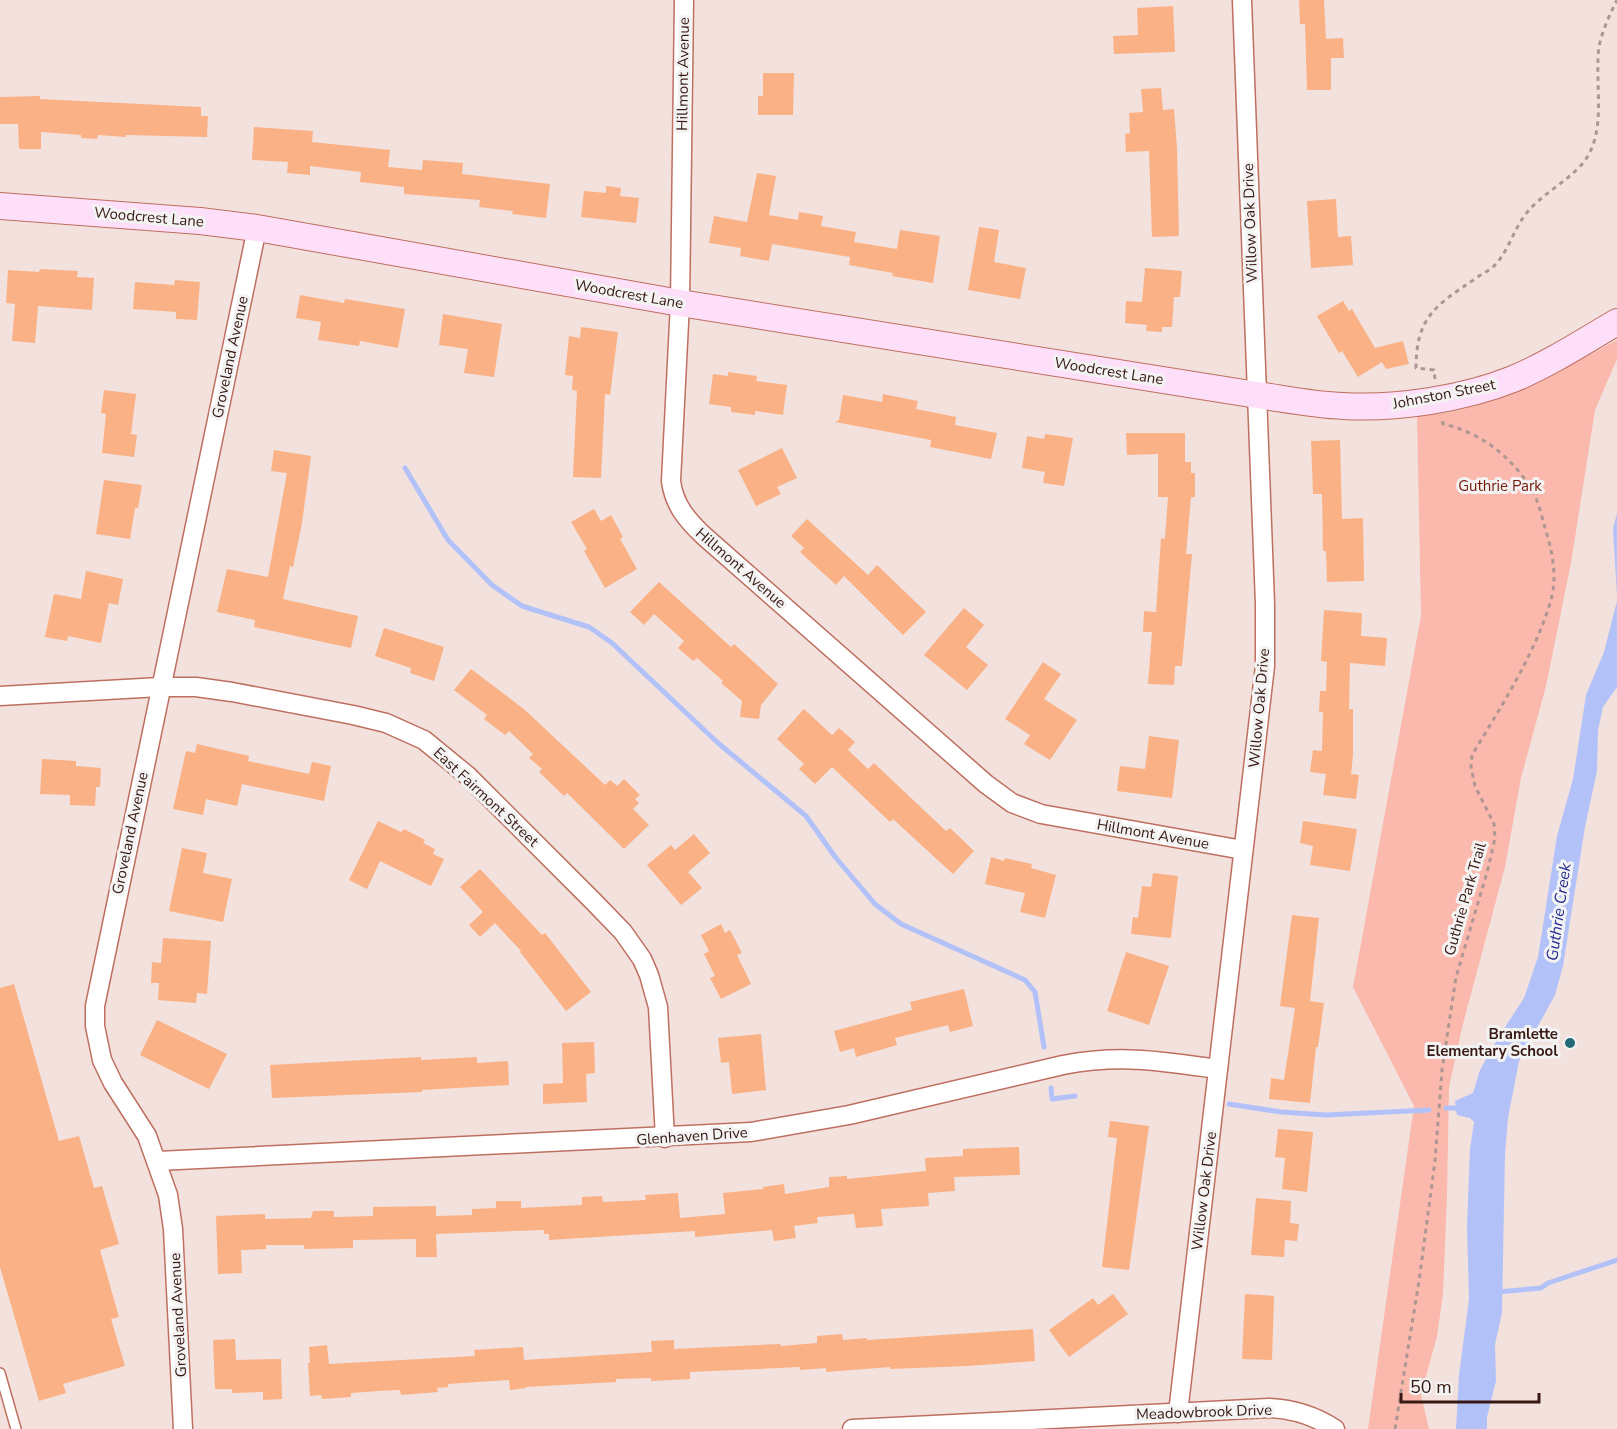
<svg xmlns="http://www.w3.org/2000/svg" width="1617" height="1429" viewBox="0 0 1617 1429" font-family="'Nunito Sans',sans-serif">
  <rect width="100%" height="100%" fill="#f3e1dd"/>
  <!-- green -->
  <path fill="#fab9ac" d="M1617,340v19l-22,51 -24,153 -25,123 -25,92 -16,89 -42,157 -14,63 -2,109 -4,98 -6,42 -16,59 8,34h-61l46,-323 -61,-119 68,-371 -4,-200c16,-2 34,-3 50,-8 53,-15 101,-41 150,-68z"/>
  <!-- water -->
  <g fill="#b2c2f9">
    <polygon points="1617,513 1617,596 1613,529"/>
    <polygon points="1617,601 1617,687 1603,707 1598,730 1597,771 1585,827 1563,966 1555,995 1519,1061 1508,1118 1505,1154 1502,1313 1495,1344 1496,1381 1487,1417 1487,1429 1456,1429 1459,1375 1469,1299 1467,1226 1470,1149 1474,1122 1470,1118 1457,1115 1455,1101 1473,1093 1480,1070 1498,1038 1524,998 1538,957 1557,836 1573,779 1586,695 1604,652"/>
  </g>
  <g fill="none" stroke-linecap="round" stroke-linejoin="round">
    <!-- stream -->
    <g stroke="#b2c2f9" stroke-width="5">
      <polyline points="405,468 448,540 492,585 522,606 589,627 612,643 718,743 806,816 836,858 875,904 901,924 1025,980 1035,992 1044,1047"/>
      <polyline points="1051,1088 1052,1099 1075,1096"/>
      <polyline points="1229,1104 1281,1112 1326,1115 1429,1110"/>
      <polyline points="1446,1108 1462,1108"/>
      <polyline points="1498,1292 1541,1288 1548,1283 1617,1260"/>
    </g>
  </g>
  <!-- building -->
  <g fill="#fab185">
    <polygon points="1299,0 1324,0 1326,39 1343,38 1344,58 1331,58 1331,90 1307,90 1305,24 1300,24"/>
    <polygon points="1173,6 1175,52 1114,54 1113,36 1138,35 1137,8"/>
    <polygon points="763,73 794,73 793,115 758,115 758,96 763,96"/>
    <polygon points="1161,88 1163,110 1174,109 1177,149 1179,236 1152,237 1149,151 1126,152 1125,134 1130,133 1129,113 1143,112 1141,89"/>
    <polygon points="40,96 40,99 201,107 201,116 208,116 207,137 126,135 126,137 98,135 97,139 81,138 81,135 41,132 41,149 19,149 18,124 0,124 0,97"/>
    <polygon points="254,127 313,131 312,142 390,150 388,167 422,170 423,160 463,163 462,174 550,184 546,218 512,214 513,211 479,207 480,200 404,194 404,187 360,182 361,172 310,166 310,175 287,173 288,162 252,160"/>
    <polygon points="757,173 776,176 769,215 798,220 799,212 823,216 821,226 856,232 854,242 897,249 900,230 940,236 933,283 892,276 893,273 849,265 850,257 772,244 769,261 740,256 741,248 709,243 714,216 747,222"/>
    <polygon points="606,186 621,188 620,196 639,198 636,223 581,217 584,191 606,193"/>
    <polygon points="1336,199 1338,237 1351,236 1353,265 1311,268 1307,201"/>
    <polygon points="979,227 999,230 994,262 1026,268 1020,299 968,290"/>
    <polygon points="1145,268 1182,271 1180,297 1174,297 1172,327 1162,327 1162,332 1146,331 1147,325 1125,323 1126,301 1142,302"/>
    <polygon points="40,269 78,271 77,277 94,278 92,310 38,306 35,343 12,341 15,304 6,303 8,270 39,272"/>
    <polygon points="175,280 200,282 197,320 176,319 176,312 133,309 135,282 174,285"/>
    <polygon points="300,295 344,303 345,299 405,309 398,348 360,341 359,346 318,340 321,322 296,318"/>
    <polygon points="1343,301 1349,311 1352,309 1375,348 1403,341 1409,364 1386,369 1382,362 1358,377 1342,351 1339,353 1317,316"/>
    <polygon points="443,314 502,324 494,377 464,373 468,349 439,345"/>
    <polygon points="581,327 618,332 610,395 605,394 601,478 573,477 577,391 572,390 573,376 565,375 569,336 580,338"/>
    <polygon points="728,372 757,376 756,381 787,385 783,415 755,411 755,415 731,412 731,407 709,404 713,374 728,376"/>
    <polygon points="104,390 136,394 131,434 137,435 134,457 102,453 106,414 101,413"/>
    <polygon points="883,394 918,401 916,409 956,417 955,425 997,433 991,459 930,447 931,440 835,422 839,420 843,395 882,402"/>
    <polygon points="1126,433 1185,433 1185,462 1191,462 1191,473 1195,473 1195,497 1191,497 1186,554 1192,554 1182,666 1175,666 1174,685 1148,684 1152,632 1143,632 1144,611 1156,612 1161,538 1165,539 1168,497 1158,497 1158,454 1127,455"/>
    <polygon points="1045,434 1073,438 1064,486 1043,483 1045,472 1022,468 1027,436 1044,439"/>
    <polygon points="1340,440 1342,519 1363,518 1364,581 1327,582 1326,551 1323,551 1322,494 1313,494 1311,441"/>
    <polygon points="782,448 797,478 777,487 781,494 756,506 738,470"/>
    <polygon points="274,450 311,456 302,523 293,567 290,566 283,599 358,616 351,648 254,627 255,620 217,612 227,569 268,577 287,473 271,471"/>
    <polygon points="104,480 142,485 138,508 135,508 130,539 96,534"/>
    <polygon points="594,509 601,521 611,515 623,537 620,539 637,569 605,588 584,551 587,549 571,522"/>
    <polygon points="807,519 868,575 877,565 926,612 903,635 844,576 836,585 800,552 804,548 791,536"/>
    <polygon points="86,571 123,579 118,605 109,603 101,643 68,636 67,641 45,637 54,594 81,599"/>
    <polygon points="659,582 731,647 734,644 778,684 761,705 759,719 740,717 742,701 721,683 723,681 697,658 693,661 678,648 684,641 654,614 644,625 630,612"/>
    <polygon points="964,608 984,625 966,647 988,665 967,690 924,655"/>
    <polygon points="1324,610 1362,613 1361,636 1387,638 1385,666 1350,663 1349,709 1353,709 1353,755 1351,774 1359,775 1356,799 1323,795 1326,774 1310,772 1313,750 1322,751 1323,712 1319,712 1320,691 1326,691 1327,662 1321,661"/>
    <polygon points="384,628 444,647 434,681 410,673 411,668 375,656"/>
    <polygon points="1043,662 1061,674 1044,699 1077,720 1050,760 1024,744 1030,735 1005,719"/>
    <polygon points="471,669 525,710 605,785 610,780 617,786 624,779 640,795 635,799 639,803 633,809 649,825 624,849 567,793 564,796 539,772 542,769 529,758 533,754 509,731 505,735 484,719 487,715 454,690"/>
    <polygon points="804,709 832,735 839,728 855,742 848,750 868,769 874,763 946,831 950,828 974,851 953,874 893,819 890,822 832,767 815,784 799,769 804,764 777,739"/>
    <polygon points="1149,736 1179,740 1172,798 1117,791 1120,766 1145,769"/>
    <polygon points="197,744 249,756 248,761 309,774 312,762 331,766 324,801 242,784 237,806 206,799 203,815 173,809 186,751 195,753"/>
    <polygon points="42,759 76,761 76,766 101,768 100,787 96,787 95,806 70,805 70,795 40,794"/>
    <polygon points="378,821 401,832 404,829 425,840 423,843 435,849 433,854 444,859 431,886 380,861 367,889 349,880"/>
    <polygon points="1303,821 1357,829 1350,871 1310,865 1313,846 1300,843"/>
    <polygon points="694,834 710,853 688,872 702,888 681,905 647,865 671,845 675,850"/>
    <polygon points="182,848 207,853 203,873 232,879 223,922 169,911"/>
    <polygon points="991,857 1004,861 1005,858 1032,864 1031,868 1056,875 1045,918 1020,912 1025,893 985,884"/>
    <polygon points="480,869 542,935 545,933 591,992 566,1011 520,952 521,951 495,923 480,937 469,925 483,912 460,887"/>
    <polygon points="1153,873 1178,876 1171,938 1131,934 1133,917 1138,918 1142,886 1151,887"/>
    <polygon points="1292,915 1319,918 1310,1001 1324,1003 1318,1047 1316,1047 1310,1103 1269,1099 1271,1078 1284,1080 1295,1008 1280,1006"/>
    <polygon points="721,924 725,933 730,930 742,953 737,955 751,984 721,999 710,978 715,976 704,954 709,951 701,935"/>
    <polygon points="163,938 211,941 207,994 197,993 196,1003 158,1000 159,983 151,983 152,962 161,963"/>
    <polygon points="1126,952 1169,966 1149,1025 1107,1011"/>
    <polygon points="14,984 59,1141 79,1136 94,1188 102,1186 119,1244 100,1250 119,1317 111,1319 125,1366 63,1384 66,1393 39,1401 0,1267 0,988"/>
    <polygon points="964,989 973,1026 950,1032 948,1025 895,1038 897,1045 856,1057 854,1048 840,1052 834,1031 912,1010 910,1002"/>
    <polygon points="157,1020 227,1054 209,1089 140,1055"/>
    <polygon points="761,1034 766,1090 732,1094 729,1062 721,1063 718,1038"/>
    <polygon points="594,1042 595,1073 586,1074 587,1102 543,1104 543,1084 563,1083 562,1043"/>
    <polygon points="421,1057 421,1060 477,1057 477,1063 508,1061 509,1085 422,1090 422,1092 272,1098 270,1065"/>
    <polygon points="1110,1121 1149,1126 1129,1270 1102,1267 1117,1138 1108,1137"/>
    <polygon points="1278,1129 1313,1132 1307,1192 1282,1189 1285,1158 1275,1157"/>
    <polygon points="1019,1147 1020,1175 954,1177 955,1191 928,1193 929,1206 881,1209 883,1226 856,1228 854,1214 817,1217 818,1223 794,1226 796,1238 774,1241 772,1230 695,1237 695,1231 549,1240 549,1234 544,1234 544,1230 436,1234 437,1257 416,1257 416,1239 353,1240 353,1248 304,1249 304,1245 266,1245 266,1249 241,1250 242,1273 218,1274 216,1216 265,1214 265,1219 311,1218 313,1211 334,1211 334,1217 373,1216 373,1207 436,1206 436,1216 472,1215 472,1209 496,1208 496,1201 521,1201 521,1208 582,1205 582,1197 602,1196 603,1202 646,1200 645,1195 678,1193 680,1218 725,1214 723,1193 763,1189 763,1187 784,1184 785,1194 829,1187 829,1177 847,1176 847,1179 926,1171 925,1158 963,1156 963,1149"/>
    <polygon points="1256,1198 1291,1201 1290,1223 1299,1224 1297,1241 1285,1240 1284,1257 1251,1255"/>
    <polygon points="1113,1294 1128,1314 1069,1357 1049,1330 1093,1298 1098,1305"/>
    <polygon points="1245,1294 1274,1296 1272,1360 1242,1359"/>
    <polygon points="1033,1329 1035,1361 968,1366 890,1369 890,1367 826,1372 826,1368 800,1370 800,1367 690,1372 690,1379 651,1381 651,1378 616,1379 616,1382 526,1387 526,1388 510,1390 509,1380 448,1384 448,1387 437,1388 438,1392 401,1395 400,1390 379,1391 351,1393 351,1397 322,1399 321,1395 310,1396 308,1363 310,1363 309,1347 327,1345 329,1364 475,1356 474,1350 523,1347 524,1360 652,1352 651,1341 674,1340 674,1349 780,1344 781,1346 817,1343 817,1336 842,1334 843,1340 867,1338 867,1340"/>
    <polygon points="235,1339 236,1360 281,1359 282,1399 263,1400 263,1392 232,1393 232,1389 215,1389 213,1340"/>
  </g>
  <g fill="none" stroke-linecap="round" stroke-linejoin="round">
    <defs>
      <polyline id="lane" points="0,1373 16,1429"/>
      <g id="street">
        <path d="M684,0l-4,303 -9,178c3,24 16,39 33,55l282,248 26,19 29,11 202,36"/>
        <polyline points="0,696 160,687 196,687 232,692 353,715 386,723 424,740 468,776 593,901 623,932 642,959 649,975 658,1007 665,1138"/>
        <path d="M158,1161l593,-29 98,-17 214,-50c58,-11 98,-4 155,4"/>
        <polyline points="1178,1413 1265,666 1265,604 1242,0"/>
        <polyline points="183,1429 173,1229 168,1195 147,1136 113,1083 102,1060 95,1026 95,1006 257,228"/>
        <path d="M852,1429l417,-21c24,1 46,8 66,21"/>
      </g>
      <path id="secondary" d="M0,206l200,15 57,7 423,75 577,92c28,4 57,10 86,11 54,3 120,-7 170,-27 36,-15 70,-37 104,-57"/>
    </defs>
    <!-- lane casing -->
    <use href="#lane" stroke="#be6f60" stroke-width="12"/>
    <!-- street casing -->
    <use href="#street" stroke="#be6f60" stroke-width="21"/>
    <!-- secondary casing -->
    <use href="#secondary" stroke="#be6f60" stroke-width="28"/>
    <!-- path -->
    <g stroke="#ae9692" stroke-width="3" stroke-dasharray="4.5 4.5" stroke-linecap="butt">
      <path d="M1435,379l-1,-9 -18,-2c0,-51 20,-63 59,-89 6,-5 14,-8 19,-13 14,-14 19,-35 31,-51 16,-21 41,-32 58,-52 25,-31 11,-79 16,-116 3,-16 11,-33 18,-47"/>
      <path d="M1395,1429l24,-148 16,-120 7,-91 14,-93 32,-108 7,-31 -1,-14 -19,-38 -4,-19 1,-12c29,-48 66,-106 80,-159 5,-22 0,-46 -7,-68 -3,-11 -6,-24 -11,-34 -19,-35 -53,-62 -91,-70l-1,-3"/>
    </g>
    <!-- lane -->
    <use href="#lane" stroke="#fff" stroke-width="9"/>
    <!-- street -->
    <use href="#street" stroke="#fff" stroke-width="18"/>
    <!-- secondary -->
    <use href="#secondary" stroke="#fddff9" stroke-width="26"/>
  </g>
  <!-- markers -->
  <circle fill="#226a77" stroke="#f2f3f2" stroke-width="2" cx="1570" cy="1043" r="6"/>
  <g text-anchor="middle" dominant-baseline="central" stroke-width="6" stroke-linejoin="round" paint-order="stroke">
    <!-- street labels -->
    <g font-size="15" fill="#381812" stroke="#f2f3f2">
      <text transform="translate(683 74) rotate(-89)">Hillmont Avenue</text>
      <text transform="translate(149 217) rotate(5)">Woodcrest Lane</text>
      <text transform="translate(1250 223) rotate(-92)">Willow Oak Drive</text>
      <text transform="translate(629 294) rotate(10)">Woodcrest Lane</text>
      <text transform="translate(230 357) rotate(-78)">Groveland Avenue</text>
      <text transform="translate(1109 371) rotate(9)">Woodcrest Lane</text>
      <text transform="translate(1444 394) rotate(-11)">Johnston Street</text>
      <text transform="translate(741 568) rotate(41)">Hillmont Avenue</text>
      <text transform="translate(1259 708) rotate(-85)">Willow Oak Drive</text>
      <text transform="translate(486 797) rotate(43)">East Fairmont Street</text>
      <text transform="translate(130 833) rotate(-78)">Groveland Avenue</text>
      <text transform="translate(1153 834) rotate(10)">Hillmont Avenue</text>
      <text transform="translate(1465 899) rotate(-74)">Guthrie Park Trail</text>
      <text transform="translate(692 1136) rotate(-4)">Glenhaven Drive</text>
      <text transform="translate(1204 1191) rotate(-83)">Willow Oak Drive</text>
      <text transform="translate(178 1315) rotate(-93)">Groveland Avenue</text>
      <text transform="translate(1204 1412) rotate(-2)">Meadowbrook Drive</text>
    </g>
    <!-- park labels -->
    <g font-size="15" fill="#751808" stroke="#f2f3f2">
      <text x="1500" y="486">Guthrie Park</text>
    </g>
    <!-- poi labels -->
    <g font-size="15" font-weight="bold" fill="#381812" stroke="#f2f3f2" text-anchor="end">
      <text x="1558" y="1034">Bramlette<tspan x="1558" dy="17">Elementary School</tspan></text>
    </g>
    <!-- water labels -->
    <g font-size="16" font-style="italic" fill="#262c90" stroke="#f2f3f2">
      <text transform="translate(1559 912) rotate(-82)">Guthrie Creek</text>
    </g>
  </g>
  <!-- scale -->
  <path d="M1401 1393v9h138v-9" fill="none" stroke="#381812" stroke-width="3"/>
  <text x="1410" y="1393" font-size="18" fill="#381812" stroke="#f2f3f2" stroke-width="4.5" paint-order="stroke">50 m</text>
</svg>
